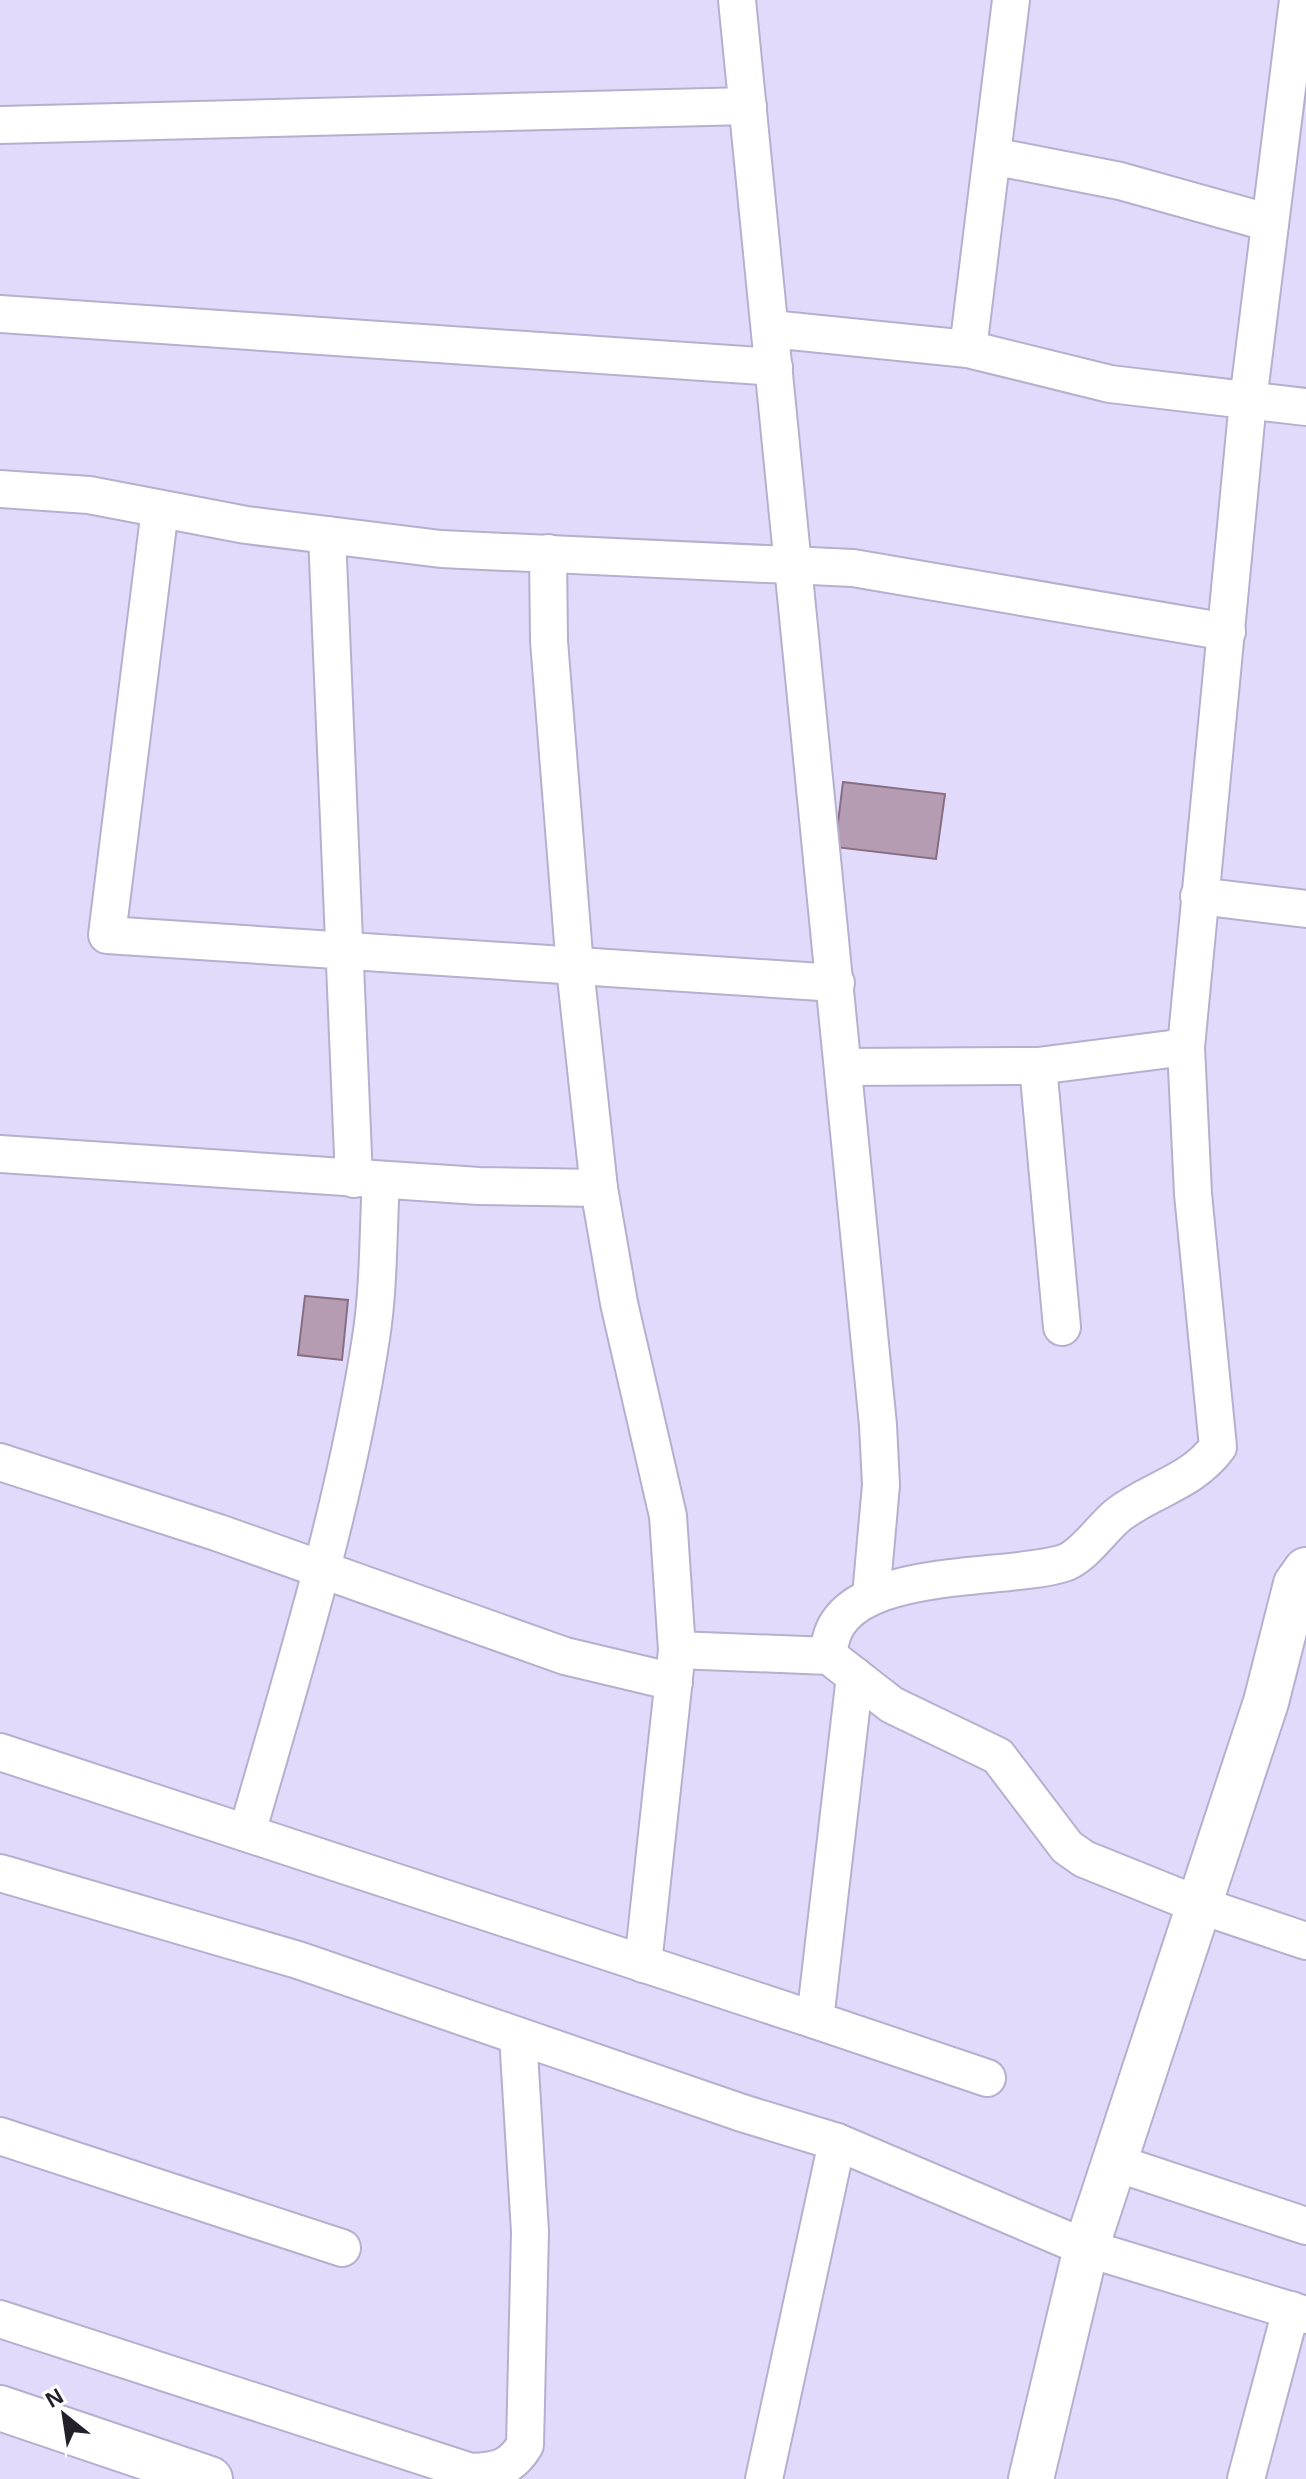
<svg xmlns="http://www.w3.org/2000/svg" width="1306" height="2479" viewBox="0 0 1306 2479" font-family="Helvetica,sans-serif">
  <rect width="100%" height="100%" fill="#e1dafb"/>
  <!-- building -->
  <g fill="#b69cb3" stroke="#856d82" stroke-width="2">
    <polygon points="843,782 945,794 936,859 835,847"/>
    <polygon points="305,1296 348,1300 342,1360 298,1355"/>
  </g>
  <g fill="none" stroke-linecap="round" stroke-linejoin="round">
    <defs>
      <g id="street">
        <polyline points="737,0 878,1425 881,1485 871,1596"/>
        <polyline points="0,125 748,106"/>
        <polyline points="992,156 1120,181 1270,223"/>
        <polyline points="0,314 774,367"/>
        <polyline points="771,329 968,349 1110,384 1306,407"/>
        <polyline points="968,349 1011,0"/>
        <polyline points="0,489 89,495 246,525 441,549 853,568 1227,632"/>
        <polyline points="160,509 107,935 836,983"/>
        <polyline points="327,535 354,1179"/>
        <polyline points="548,553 549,641 575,968 599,1188 619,1303 668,1516 677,1650 643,1964"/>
        <polyline points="1199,896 1306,909"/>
        <polyline points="1038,1066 1062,1327"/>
        <polyline points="844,1067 1038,1066 1186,1047"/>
        <polyline points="0,1154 479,1186 599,1188"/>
        <polyline points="0,1462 219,1533 565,1656 674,1682"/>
        <polyline points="677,1650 829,1656 892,1705 998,1756 1067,1847 1084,1859 1196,1904 1306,1941"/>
        <path d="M829,1656c-1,-93 173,-73 235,-93 19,-6 38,-35 54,-48 35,-27 72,-31 100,-68l-25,-253 -7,-147 62,-646 50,-401"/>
        <polyline points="0,1752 815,2020 855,1676"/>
        <path d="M247,1833c47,-164 98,-326 124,-495 8,-51 7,-106 10,-158"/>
        <polyline points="0,1873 298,1960 742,2113 837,2142 1086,2248 1306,2315"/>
        <polyline points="815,2020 987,2078"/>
        <polyline points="0,2136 342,2248"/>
        <polyline points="1116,2163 1306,2226"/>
        <path d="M0,2319l471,153c27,-1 40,-4 54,-27l5,-213 -12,-196"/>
        <polyline points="764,2479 837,2142"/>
        <polyline points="1246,2479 1291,2310"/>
      </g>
      <g id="secondary">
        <polyline points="0,2408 210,2479"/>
        <polyline points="1031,2479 1086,2248 1266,1702 1296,1584 1306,1570"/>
      </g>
    </defs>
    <!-- street casing -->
    <use href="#street" stroke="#b6afce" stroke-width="40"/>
    <!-- secondary casing -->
    <use href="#secondary" stroke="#b6afce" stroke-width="48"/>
    <!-- street -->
    <use href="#street" stroke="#fff" stroke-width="36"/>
    <!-- secondary -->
    <use href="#secondary" stroke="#fff" stroke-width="44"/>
  </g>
  <!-- north arrow -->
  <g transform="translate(64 2415) rotate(330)" stroke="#ffffff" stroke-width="6" paint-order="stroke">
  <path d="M0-6L14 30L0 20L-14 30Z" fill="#23202c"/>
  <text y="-12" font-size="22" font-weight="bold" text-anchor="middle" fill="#23202c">N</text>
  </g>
</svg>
